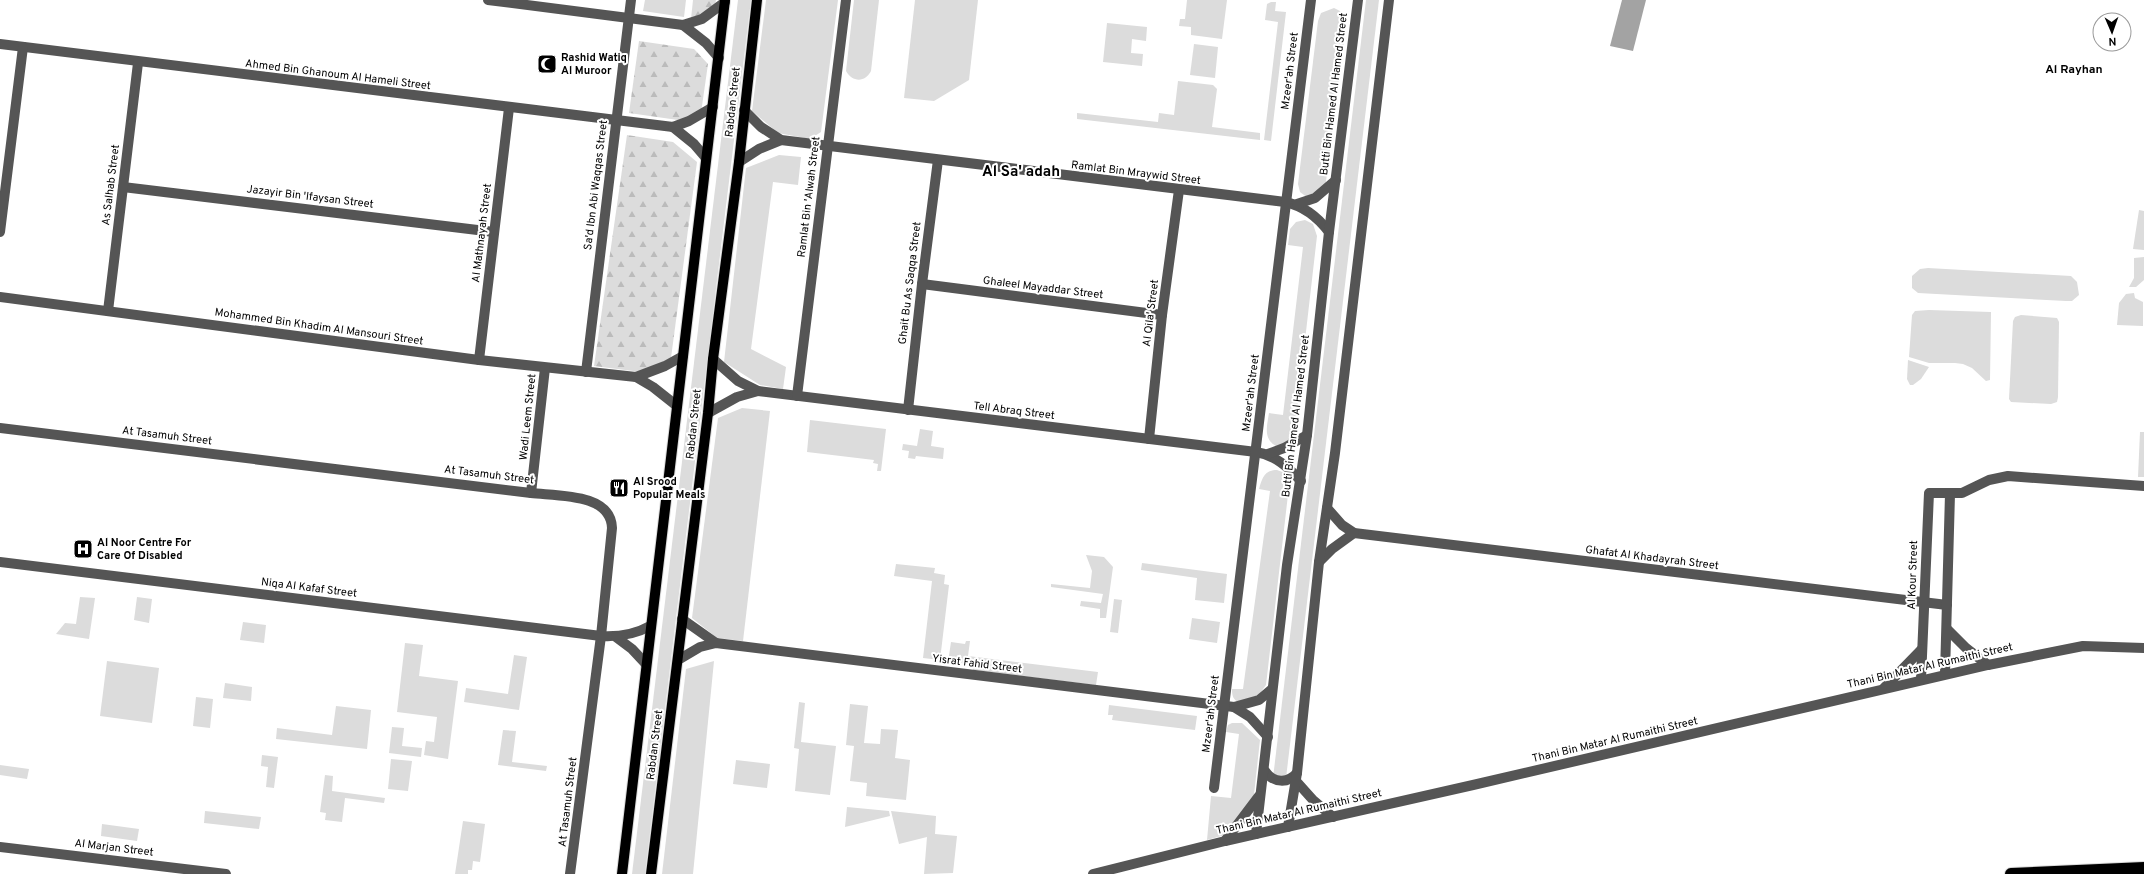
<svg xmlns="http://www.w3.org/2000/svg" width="2144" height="874" viewBox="0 0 2144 874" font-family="Overpass,sans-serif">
  <defs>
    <pattern id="forest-firs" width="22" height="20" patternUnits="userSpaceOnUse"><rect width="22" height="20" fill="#dcdcdc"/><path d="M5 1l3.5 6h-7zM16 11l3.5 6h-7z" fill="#bbb"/></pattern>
  </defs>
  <rect width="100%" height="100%" fill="#fff"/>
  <!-- green -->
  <g fill="#dcdcdc">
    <polygon points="645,0 686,0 684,17 643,11"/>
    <polygon points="738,0 751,0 645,874 632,874"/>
    <polygon points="766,0 838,0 821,132 810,139 778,133 752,111"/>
    <path d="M854,0h25l-8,71c-6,12 -19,11 -25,0z"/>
    <polygon points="915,0 978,0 969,80 934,101 904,98"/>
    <polygon points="1187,0 1227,0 1222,39 1191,35 1191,27 1179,26 1180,19 1185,19"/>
    <polygon points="1366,0 1379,0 1286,778 1273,778"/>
    <polygon points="1271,2 1276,2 1275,11 1286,12 1271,141 1264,140 1278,22 1265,20 1267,4"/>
    <polygon points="1334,8 1342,12 1346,25 1325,189 1308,198 1300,192 1298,184 1318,21 1321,13"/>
    <polygon points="1107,23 1147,27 1146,41 1132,39 1131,53 1143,54 1142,66 1103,62"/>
    <polygon points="1194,44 1218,47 1215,78 1190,75"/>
    <polygon points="1178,81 1213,85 1217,89 1212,127 1260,133 1260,140 1077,119 1077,113 1158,122 1159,113 1174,115"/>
    <polygon points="779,155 801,157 798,185 773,182 751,349 786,367 783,389 760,385 724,362 746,168"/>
    <polygon points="2139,210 2144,211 2144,250 2133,249"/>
    <path d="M1305,220l8,4 4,12 -23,200 -4,6 -14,4c-13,-7 -9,-20 -7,-33l14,2 20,-168 -15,-2 2,-16 6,-7z"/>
    <polygon points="2144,257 2144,280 2136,287 2129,287 2134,278 2134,258"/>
    <polygon points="1928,268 2071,276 2077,282 2079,295 2072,301 2066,301 1918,293 1912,288 1912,276 1920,269"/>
    <polygon points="2134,293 2135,298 2143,302 2143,326 2117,325 2119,303 2126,294"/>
    <polygon points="1929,310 1991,312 1990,380 1986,381 1972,368 1963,364 1955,363 1929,363 1909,357 1912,315 1915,311"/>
    <polygon points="2021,315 2057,318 2059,322 2058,397 2057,402 2051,404 2011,402 2009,399 2013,321 2015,317"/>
    <polygon points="1908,360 1929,367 1921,379 1913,385 1910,385 1907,379"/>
    <polygon points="742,408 770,411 743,641 717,638 692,618 718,418"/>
    <polygon points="810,420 886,429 881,471 877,471 878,464 873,463 874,460 807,452"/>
    <polygon points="920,429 933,431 931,446 944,448 943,459 916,456 915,459 908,458 909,451 902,450 903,444 917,446"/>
    <polygon points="2140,432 2144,432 2144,477 2138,477"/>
    <path d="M1277,470l8,3 4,13 -23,199 -8,11 -18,7c-7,-3 -8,-7 -8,-14h11l27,-198 -11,-2c3,-10 5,-19 18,-19z"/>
    <polygon points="1086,555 1104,557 1113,567 1106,618 1100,618 1100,609 1080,606 1081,601 1101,603 1103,594 1051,587 1051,584 1090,588 1092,571"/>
    <polygon points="1142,563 1227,574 1224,603 1195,600 1197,578 1141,570"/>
    <polygon points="896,564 935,568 934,573 945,575 944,584 949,585 940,660 923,658 932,581 894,576"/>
    <polygon points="80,597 95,598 89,639 56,634 65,623 76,624"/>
    <polygon points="137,597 152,599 149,623 134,620"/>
    <polygon points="1114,599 1122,600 1118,633 1110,632"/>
    <polygon points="1192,618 1220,622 1217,643 1189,639"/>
    <polygon points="243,622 266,625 264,643 240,640"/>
    <polygon points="966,641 970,641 968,656 1098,672 1096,685 973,670 973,665 948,662 951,642 965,644"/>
    <polygon points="405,643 423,645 419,676 458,681 448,759 424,755 426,741 434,742 437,717 397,712"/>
    <polygon points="514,655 527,657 519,710 464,702 466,688 508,694"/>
    <polygon points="107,661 159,668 152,723 100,716"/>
    <polygon points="714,661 693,874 662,874 686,669"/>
    <polygon points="225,683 252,687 251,701 223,698"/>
    <polygon points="196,697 213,699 210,728 193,726"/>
    <polygon points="799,702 805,703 801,742 836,746 830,795 795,791 799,749 794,748"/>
    <polygon points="850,704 868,706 864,743 880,744 881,729 898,730 895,758 910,760 906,800 866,796 867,783 850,781 854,746 846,745"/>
    <polygon points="1109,705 1197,716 1195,730 1112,720 1113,715 1108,715"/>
    <polygon points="336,706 371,710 367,749 276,739 277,728 332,735"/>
    <polygon points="1232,723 1242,723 1260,740 1252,813 1236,832 1207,840 1211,796 1231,798 1239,734 1226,732 1228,725"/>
    <polygon points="392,727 404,728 402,746 422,748 421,757 389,753"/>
    <polygon points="503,730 516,731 512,762 547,766 546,771 498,765"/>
    <polygon points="262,755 278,757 274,788 266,787 268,767 261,766"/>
    <polygon points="391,759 412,761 408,791 388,789"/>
    <polygon points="736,760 770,764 767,788 733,784"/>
    <polygon points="0,765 29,769 27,779 0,775"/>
    <polygon points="325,775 333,776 332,791 385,798 384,803 345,798 342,822 325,820 326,813 320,812"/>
    <polygon points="847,807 889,811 890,816 845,827"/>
    <polygon points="205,811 261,817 259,829 204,823"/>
    <polygon points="891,811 936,816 935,834 957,836 953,873 924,874 927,837 899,844"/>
    <polygon points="463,821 485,824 480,862 473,861 472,870 468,870 468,874 455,874"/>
    <polygon points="102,824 139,829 137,841 101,836"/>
  </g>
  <!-- forest -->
  <g fill="url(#forest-firs)">
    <polygon points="693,0 716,0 714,10 691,19"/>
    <polygon points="639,41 694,49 708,64 701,113 685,121 629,113"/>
    <polygon points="627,135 673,142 697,162 671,358 641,372 594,366"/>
  </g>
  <!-- water -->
  <polygon fill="#a3a3a3" points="1622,0 1646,0 1633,51 1610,46"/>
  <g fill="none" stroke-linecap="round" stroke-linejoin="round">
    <defs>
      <g id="major">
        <polyline points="622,874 725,0"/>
        <polyline points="651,874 708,413 713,359 739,162 757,0"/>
      </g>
      <polyline id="highway" points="2011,874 2144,868"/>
    </defs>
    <!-- major casing -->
    <use href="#major" stroke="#dbdbdb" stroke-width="12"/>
    <!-- highway casing -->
    <use href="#highway" stroke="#dbdbdb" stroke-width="14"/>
    <!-- minor -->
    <g stroke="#555" stroke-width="10">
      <polyline points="488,0 683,25 702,19 725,2"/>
      <polyline points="683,25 706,43 719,58"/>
      <polyline points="0,44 673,127 689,121 713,107"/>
      <path d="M744,110l17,17 20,13 504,62c19,4 32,14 44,30"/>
      <polyline points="673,127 694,144 706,158"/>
      <polyline points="739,162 759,149 781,140"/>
      <polyline points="123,187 494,232"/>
      <polyline points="1297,204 1315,198 1336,180"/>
      <polyline points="0,232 23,47"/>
      <polyline points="922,284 1162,315"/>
      <polyline points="0,297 479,360 636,377 653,387 677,406"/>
      <polyline points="108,311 138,63"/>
      <path d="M713,359l25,22 20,10 498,61c19,3 32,15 45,29"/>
      <polyline points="479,360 509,108"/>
      <polyline points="586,372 631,0"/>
      <polyline points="636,377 665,366 683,356"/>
      <polyline points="797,396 846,0"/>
      <polyline points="908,410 922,284 938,160"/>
      <polyline points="708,413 737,397 758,391"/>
      <path d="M0,428l531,65c27,3 80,0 81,35l-11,108 -31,238"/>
      <polyline points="1149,439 1162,315 1179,190"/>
      <polyline points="1268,454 1284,448 1307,435"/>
      <polyline points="531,493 545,368"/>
      <polyline points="1327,508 1342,525 1354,533 1947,605"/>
      <path d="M0,562l601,74c18,1 33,-1 49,-10"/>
      <polyline points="1319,562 1332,549 1354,533"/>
      <polyline points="682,619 716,643"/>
      <polyline points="1947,629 1966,648 1988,665"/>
      <polyline points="616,637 632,649 646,664"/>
      <polyline points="678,660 700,647 716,643 1234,707 1259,700 1272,689"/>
      <polyline points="1945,674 1950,494"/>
      <polyline points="1921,679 1929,493 1962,493 1989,480 2008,476 2144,486"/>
      <polyline points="1884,688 1922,649"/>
      <polyline points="1234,707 1250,717 1268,737"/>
      <path d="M1265,771c8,12 23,13 32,2"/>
      <polyline points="1296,781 1313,800 1333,817"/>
      <polyline points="1214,788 1311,0"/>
      <polyline points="1288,827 1297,773 1319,562 1335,453 1389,0"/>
      <polyline points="1256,834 1287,565 1307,435 1329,232 1358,0"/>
      <polyline points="1225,841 1259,796"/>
      <polyline points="0,847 226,874"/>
      <polyline points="1093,874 1225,841 1473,785 1988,665 2083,646 2144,648"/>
    </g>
    <!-- major -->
    <use href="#major" stroke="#000" stroke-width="10"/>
    <!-- highway -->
    <use href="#highway" stroke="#000" stroke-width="12"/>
  </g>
  <!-- icons -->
  <defs>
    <symbol id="mosque-square" viewBox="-11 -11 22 22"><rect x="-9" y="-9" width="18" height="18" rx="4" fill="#000" stroke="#fff"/><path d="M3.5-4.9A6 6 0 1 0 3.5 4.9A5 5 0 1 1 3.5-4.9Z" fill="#fff"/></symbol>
    <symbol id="restaurant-square" viewBox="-11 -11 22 22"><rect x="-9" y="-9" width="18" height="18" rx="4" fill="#000" stroke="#fff"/><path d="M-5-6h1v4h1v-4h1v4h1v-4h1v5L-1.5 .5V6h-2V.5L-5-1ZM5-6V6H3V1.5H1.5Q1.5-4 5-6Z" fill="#fff"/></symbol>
    <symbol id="hospital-square" viewBox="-11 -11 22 22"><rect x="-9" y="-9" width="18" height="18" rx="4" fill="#000" stroke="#fff"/><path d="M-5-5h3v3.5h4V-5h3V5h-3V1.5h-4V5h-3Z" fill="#fff"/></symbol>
  </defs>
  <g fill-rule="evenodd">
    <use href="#mosque-square" x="536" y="53" width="22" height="22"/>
    <use href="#restaurant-square" x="608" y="477" width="22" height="22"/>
    <use href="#hospital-square" x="72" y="538" width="22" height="22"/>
  </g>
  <g text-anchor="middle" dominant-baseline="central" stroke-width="4" stroke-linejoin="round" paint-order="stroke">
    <!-- poi labels -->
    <g font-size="11" font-weight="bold" fill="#000" stroke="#fff" text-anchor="start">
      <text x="561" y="58">Rashid Watiq<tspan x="561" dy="13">Al Muroor</tspan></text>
      <text x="633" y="482">Al Srood<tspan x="633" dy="13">Popular Meals</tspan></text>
      <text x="97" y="543">Al Noor Centre For<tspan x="97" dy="13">Care Of Disabled</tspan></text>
    </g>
    <!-- street labels -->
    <g font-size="11" fill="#000" stroke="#fff">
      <text transform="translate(1290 71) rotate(-83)">Mzeer'ah Street</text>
      <text transform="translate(338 75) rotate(7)">Ahmed Bin Ghanoum Al Hameli Street</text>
      <text transform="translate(1334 94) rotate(-83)">Butti Bin Hamed Al Hamed Street</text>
      <text transform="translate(733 102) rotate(-84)">Rabdan Street</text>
      <text transform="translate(1136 173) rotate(7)">Ramlat Bin Mraywid Street</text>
      <text transform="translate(111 185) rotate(-83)">As Salhab Street</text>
      <text transform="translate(596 185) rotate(-83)">Sa'd Ibn Abi Waqqas Street</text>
      <text transform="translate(310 197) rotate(7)">Jazayir Bin 'Ifaysan Street</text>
      <text transform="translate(809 197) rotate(-83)">Ramlat Bin 'Alwah Street</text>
      <text transform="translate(482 233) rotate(-83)">Al Mathnayah Street</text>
      <text transform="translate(910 283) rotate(-83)">Ghait Bu As Saqqa Street</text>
      <text transform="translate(1043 288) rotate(7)">Ghaleel Mayaddar Street</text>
      <text transform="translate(1151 313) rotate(-83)">Al Qila' Street</text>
      <text transform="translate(319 327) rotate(8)">Mohammed Bin Khadim Al Mansouri Street</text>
      <text transform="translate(1251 393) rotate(-83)">Mzeer'ah Street</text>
      <text transform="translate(1014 411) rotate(7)">Tell Abraq Street</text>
      <text transform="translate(1296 416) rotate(-83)">Butti Bin Hamed Al Hamed Street</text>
      <text transform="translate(528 417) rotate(-84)">Wadi Leem Street</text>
      <text transform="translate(694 424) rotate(-84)">Rabdan Street</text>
      <text transform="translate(167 436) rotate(7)">At Tasamuh Street</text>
      <text transform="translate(489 475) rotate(7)">At Tasamuh Street</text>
      <text transform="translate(1652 558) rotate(7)">Ghafat Al Khadayrah Street</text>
      <text transform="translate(1913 575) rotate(-88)">Al Kour Street</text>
      <text transform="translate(309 588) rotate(7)">Niqa Al Kafaf Street</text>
      <text transform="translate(977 664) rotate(7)">Yisrat Fahid Street</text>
      <text transform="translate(1930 666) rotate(-13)">Thani Bin Matar Al Rumaithi Street</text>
      <text transform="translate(1211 714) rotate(-83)">Mzeer'ah Street</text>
      <text transform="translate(1615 740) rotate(-13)">Thani Bin Matar Al Rumaithi Street</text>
      <text transform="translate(655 745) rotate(-83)">Rabdan Street</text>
      <text transform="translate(568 802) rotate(-83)">At Tasamuh Street</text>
      <text transform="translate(1299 812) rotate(-13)">Thani Bin Matar Al Rumaithi Street</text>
      <text transform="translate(114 848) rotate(7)">Al Marjan Street</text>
    </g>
    <!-- neighbourhood labels -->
    <g font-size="12" font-weight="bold" fill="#000" stroke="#fff">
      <text x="2074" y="70">Al Rayhan</text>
    </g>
    <!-- district labels -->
    <g font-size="15" font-weight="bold" fill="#000" stroke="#fff">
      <text x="1021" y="172">Al Sa' adah</text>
    </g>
  </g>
  <!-- north arrow -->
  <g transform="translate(2112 32) rotate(178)"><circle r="19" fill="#ffffff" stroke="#999999"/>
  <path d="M0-3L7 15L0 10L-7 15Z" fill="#000000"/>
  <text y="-6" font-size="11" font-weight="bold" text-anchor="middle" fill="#000000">N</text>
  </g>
</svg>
